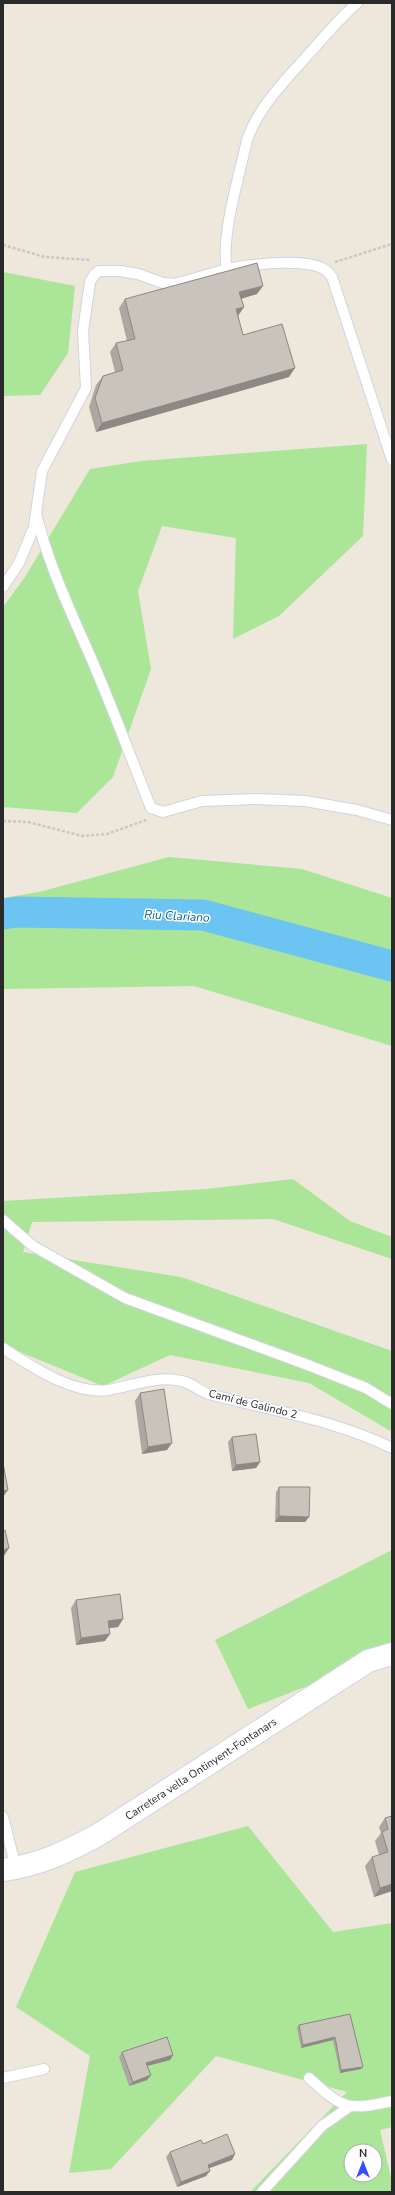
<svg xmlns="http://www.w3.org/2000/svg" width="395" height="2195" viewBox="0 0 395 2195" font-family="'Nunito Sans',sans-serif">
  <rect width="100%" height="100%" fill="#ede7dc"/>
  <!-- green -->
  <g fill="#abe597" fill-rule="evenodd">
    <polygon points="3,272 75,286 68,353 40,395 3,396"/>
    <polygon points="367,444 363,536 279,616 233,639 236,538 162,526 138,591 151,669 113,777 77,813 3,807 3,607 25,577 90,469 141,461"/>
    <polygon points="169,857 302,869 392,898 392,1046 194,986 3,989 3,898 39,892"/>
    <polygon points="293,1179 350,1221 392,1237 392,1259 273,1219 32,1222 23,1252 181,1277 392,1351 392,1432 309,1383 170,1355 103,1386 3,1345 3,1201 206,1189"/>
    <polygon points="392,1550 392,1653 248,1709 215,1640"/>
    <path d="M248,1826l85,106 59,-9v204l-12,3 12,52v10h-142l97,-100 -131,-36 -105,113 -42,4 21,-117 -74,-49 59,-135zM351,2151h24v24h-24z"/>
  </g>
  <g fill="none" stroke-linecap="round" stroke-linejoin="round">
    <!-- river -->
    <polyline stroke="#6cc4f2" stroke-width="31" points="3,914 17,912 203,915 392,966"/>
    <defs>
      <g id="lane">
        <path d="M357,3c-18,16 -34,35 -50,53 -23,26 -48,50 -60,84 -7,33 -27,98 -20,129 23,-5 71,-10 93,-2 5,2 9,6 12,10l60,183"/>
        <path d="M36,513c13,56 39,107 61,159 19,45 36,91 54,136l12,4 39,-11 54,-2 49,2 52,9 35,10"/>
        <polyline points="3,587 19,563 34,527 42,471 86,388 83,331 90,282 94,275 99,271 120,271 138,274 163,283 175,284 227,269"/>
        <polyline points="3,1220 33,1246 125,1298 308,1365 366,1388 392,1404"/>
        <path d="M3,1348c28,18 70,47 105,42 25,-4 48,-15 74,-9 10,2 18,11 27,13 63,17 123,25 183,54"/>
        <polyline points="3,1817 16,1868"/>
        <polyline points="3,2078 44,2069"/>
        <path d="M309,2078c34,31 38,33 83,23"/>
        <polyline points="262,2192 322,2126 349,2107"/>
      </g>
      <path id="secondary" d="M3,1870c37,-5 63,-18 95,-35l270,-174 24,-7"/>
    </defs>
    <!-- lane casing -->
    <use href="#lane" stroke="#d1d3e3" stroke-width="12"/>
    <!-- secondary casing -->
    <use href="#secondary" stroke="#d1d3e3" stroke-width="24"/>
    <!-- path -->
    <g stroke="#c8c8c8" stroke-width="2.5" stroke-dasharray="3 2" stroke-linecap="butt">
      <polyline points="3,245 45,257 90,260"/>
      <polyline points="335,262 392,244"/>
      <polyline points="3,821 28,822 82,836 107,834 146,820"/>
    </g>
    <!-- lane -->
    <use href="#lane" stroke="#fff" stroke-width="10"/>
    <!-- secondary -->
    <use href="#secondary" stroke="#fff" stroke-width="22"/>
  </g>
  <!-- wall -->
  <g fill="#aca8a1">
    <polygon points="257,294 241,299 238,315 243,335 289,377 96,432 89,407 96,385 103,376 115,372 110,352 116,343 127,341 119,308 125,299"/>
    <polygon points="140,1393 167,1450 142,1454 135,1401"/>
    <polygon points="232,1437 260,1462 256,1468 232,1471 228,1442"/>
    <polygon points="279,1487 309,1517 305,1522 275,1522 276,1492"/>
    <polygon points="76,1600 123,1619 118,1627 109,1628 105,1641 76,1645 71,1608"/>
    <polygon points="392,1816 392,1891 374,1897 365,1866 372,1857 379,1855 375,1841 381,1833 379,1827 385,1818"/>
    <polygon points="350,2014 361,2069 340,2073 333,2040 301,2048 297,2028 299,2025"/>
    <polygon points="122,2052 173,2055 170,2060 147,2066 151,2075 147,2080 129,2086 119,2057"/>
    <polygon points="170,2152 232,2160 209,2168 206,2176 177,2187 166,2157"/>
  </g>
  <!-- shaded-wall -->
  <g fill="#8c8883">
    <polygon points="263,286 257,294 233,301 239,292"/>
    <polygon points="244,307 238,316 236,309"/>
    <polygon points="295,368 289,377 96,432 102,423"/>
    <polygon points="172,1443 167,1450 142,1454 148,1447"/>
    <polygon points="260,1462 256,1468 232,1471 236,1465"/>
    <polygon points="8,1490 3,1497 3,1491"/>
    <polygon points="279,1516 309,1517 305,1522 275,1522"/>
    <polygon points="9,1548 4,1556 3,1556 3,1550"/>
    <polygon points="123,1619 118,1627 103,1629 108,1621"/>
    <polygon points="110,1634 105,1641 76,1645 81,1638"/>
    <polygon points="392,1884 392,1891 374,1897 380,1888"/>
    <polygon points="335,2037 333,2040 301,2048 303,2045"/>
    <polygon points="173,2055 170,2060 143,2067 146,2063"/>
    <polygon points="363,2067 361,2069 340,2073 341,2070"/>
    <polygon points="151,2075 147,2080 129,2086 133,2082"/>
    <polygon points="235,2154 232,2160 204,2170 208,2165"/>
    <polygon points="210,2171 206,2176 177,2187 181,2182"/>
  </g>
  <!-- building -->
  <g fill="#c8c3bb" stroke="#8c8883">
    <polygon points="257,263 263,286 239,292 244,307 236,309 243,335 282,324 295,368 102,423 95,398 103,376 123,370 116,343 135,339 125,299"/>
    <polygon points="164,1389 172,1443 148,1447 140,1393"/>
    <polygon points="256,1434 260,1462 236,1465 232,1437"/>
    <polygon points="3,1463 8,1490 3,1491"/>
    <polygon points="279,1487 310,1487 309,1517 279,1516"/>
    <polygon points="5,1530 9,1548 3,1550 3,1531"/>
    <polygon points="120,1594 123,1619 108,1621 110,1634 81,1638 76,1600"/>
    <polygon points="392,1816 392,1884 380,1888 372,1857 388,1852 382,1832 388,1829 385,1818"/>
    <polygon points="350,2014 363,2067 341,2070 335,2037 303,2045 299,2025"/>
    <polygon points="167,2037 173,2055 146,2063 151,2075 133,2082 122,2052"/>
    <polygon points="227,2134 235,2154 208,2165 210,2171 181,2182 170,2152 201,2140 203,2144"/>
  </g>
  <g text-anchor="middle" dominant-baseline="central" stroke-width="3" stroke-linejoin="round" paint-order="stroke">
    <!-- street labels -->
    <g font-size="11" fill="#2a2a2a" stroke="#fff">
      <text transform="translate(253 1404) rotate(14)">Camí de Galindo 2</text>
      <text transform="translate(201 1769) rotate(-33)">Carretera vella Ontinyent-Fontanars</text>
    </g>
    <!-- water labels -->
    <g font-size="12" font-style="italic" fill="#0a609f" stroke="#fff">
      <text transform="translate(177 916) rotate(3)">Riu Clariano</text>
    </g>
  </g>
  <!-- border -->
  <rect width="395" height="2195" fill="none" stroke="#2a2a2a" stroke-width="8"/>
  <!-- north arrow -->
  <g transform="translate(363 2163)"><circle r="19" fill="#ffffff" stroke="#aaaaaa"/>
  <path d="M0-3L7 15L0 10L-7 15Z" fill="#374dfe"/>
  <text y="-6" font-size="11" font-weight="bold" text-anchor="middle" fill="#2a2a2a">N</text>
  </g>
</svg>
